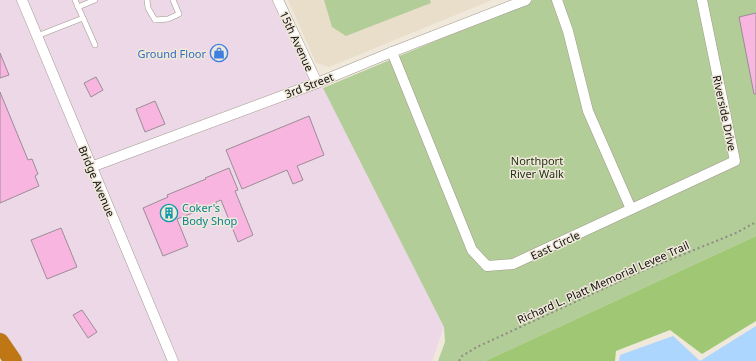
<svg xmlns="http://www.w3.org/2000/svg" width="756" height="361" viewBox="0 0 756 361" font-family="'Noto Sans',sans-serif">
  <rect width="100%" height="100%" fill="#efe8db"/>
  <!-- commercial -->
  <polygon fill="#edd8e7" points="0,0 281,0 323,88 332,101 444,327 432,361 17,361 0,340"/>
  <!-- built -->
  <polygon fill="#e9deca" points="288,0 492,0 329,67 316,63"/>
  <!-- green -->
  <g fill="#b2cd97">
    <polygon points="324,0 430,0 431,3 346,36 332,27"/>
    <polygon points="533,0 756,0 756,236 485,361 438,361 445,342 444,327 323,88"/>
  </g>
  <!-- forest -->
  <polygon fill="#a0c874" points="756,236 756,321 702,354 670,330 616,351 615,361 485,361"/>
  <!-- water -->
  <g fill="#acd6fe">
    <polygon points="756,326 756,361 700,361"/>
    <polygon points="673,336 700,361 619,361 620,355"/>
  </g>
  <!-- building -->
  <g fill="#f8b5e0" stroke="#9a8d95">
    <polygon points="756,13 756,94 754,94 739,17"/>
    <polygon points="0,53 9,75 0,78"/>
    <polygon points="96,77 103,90 91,97 84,83"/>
    <polygon points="0,92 28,160 32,159 38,174 35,176 39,186 0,203"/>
    <polygon points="155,101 165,124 145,132 136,109"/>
    <polygon points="309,116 324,155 297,166 303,180 293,184 287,170 242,189 226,150"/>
    <polygon points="229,168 238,190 235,191 253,235 238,242 221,200 216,202 216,204 177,219 188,246 163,256 143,208 168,197 167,195 206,179 205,178"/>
    <polygon points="61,228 77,267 47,279 31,240"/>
    <polygon points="82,310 97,332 88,338 73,315"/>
  </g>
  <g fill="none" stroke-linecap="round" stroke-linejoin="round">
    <defs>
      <g id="lane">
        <polyline points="75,0 83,18"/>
        <polyline points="147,0 148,8 155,20 168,19 179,14 173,0"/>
        <polyline points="78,7 95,0"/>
        <polyline points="37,36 83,18 95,45"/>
      </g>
      <g id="street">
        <polyline points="22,0 173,361"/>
        <polyline points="278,0 317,83"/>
        <polyline points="557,0 568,31 588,111 631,209"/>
        <polyline points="392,52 472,250 487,266 513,264 735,161 702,0"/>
        <polyline points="91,167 317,83 392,52 526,0"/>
      </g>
      <polyline id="highway" points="0,342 13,361"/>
    </defs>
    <!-- lane casing -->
    <use href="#lane" stroke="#a0998d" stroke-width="6"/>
    <!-- street casing -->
    <use href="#street" stroke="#a0998d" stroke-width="11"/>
    <!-- highway casing -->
    <use href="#highway" stroke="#cacac9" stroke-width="19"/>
    <!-- path -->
    <polyline stroke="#908b82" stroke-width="2" stroke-dasharray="2 3" stroke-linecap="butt" points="459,361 462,356 477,347 642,271 736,233 756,222"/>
    <!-- lane -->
    <use href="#lane" stroke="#fff" stroke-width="5"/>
    <!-- street -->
    <use href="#street" stroke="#fff" stroke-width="10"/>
    <!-- highway -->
    <use href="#highway" stroke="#be7714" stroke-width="18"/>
  </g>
  <!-- icons -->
  <defs>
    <symbol id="shop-ring" viewBox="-11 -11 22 22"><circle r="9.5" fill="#efe8db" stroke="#3f7fe0" stroke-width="1.5"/><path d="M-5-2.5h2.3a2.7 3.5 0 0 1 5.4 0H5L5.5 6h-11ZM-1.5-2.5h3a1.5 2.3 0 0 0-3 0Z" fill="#3f7fe0"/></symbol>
    <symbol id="building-ring" viewBox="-11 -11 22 22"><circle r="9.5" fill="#efe8db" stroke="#0f9aa8" stroke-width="1.5"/><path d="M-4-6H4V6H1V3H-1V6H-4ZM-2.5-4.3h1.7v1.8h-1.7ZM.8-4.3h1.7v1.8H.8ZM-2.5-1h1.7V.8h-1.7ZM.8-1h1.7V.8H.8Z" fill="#0f9aa8"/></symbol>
  </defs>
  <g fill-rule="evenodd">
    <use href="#shop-ring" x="209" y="43" width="20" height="20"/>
    <use href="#building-ring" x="159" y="203" width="20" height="20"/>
  </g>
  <g text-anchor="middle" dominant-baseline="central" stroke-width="3" stroke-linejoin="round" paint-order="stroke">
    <!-- street labels -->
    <g font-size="11" fill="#0f0d09" stroke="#efe8db">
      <text transform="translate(297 41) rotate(65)">15th Avenue</text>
      <text transform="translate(309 85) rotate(-21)">3rd Street</text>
      <text transform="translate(725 113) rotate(78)">Riverside Drive</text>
      <text transform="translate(97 181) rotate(67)">Bridge Avenue</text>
      <text transform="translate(555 245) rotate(-25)">East Circle</text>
      <text transform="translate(603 282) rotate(-24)">Richard L. Platt Memorial Levee Trail</text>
    </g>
    <!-- shop labels -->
    <g font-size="11" fill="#366cbe" stroke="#efe8db" text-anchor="end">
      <text x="206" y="53">Ground Floor</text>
    </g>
    <!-- park labels -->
    <g font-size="11" fill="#1f2f0c" stroke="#efe8db">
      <text x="537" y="160">Northport<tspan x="537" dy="13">River Walk</tspan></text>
    </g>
    <!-- culture labels -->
    <g font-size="11" fill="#0d838f" stroke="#efe8db" text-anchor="start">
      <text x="182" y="207">Coker's<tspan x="182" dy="13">Body Shop</tspan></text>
    </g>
  </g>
</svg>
